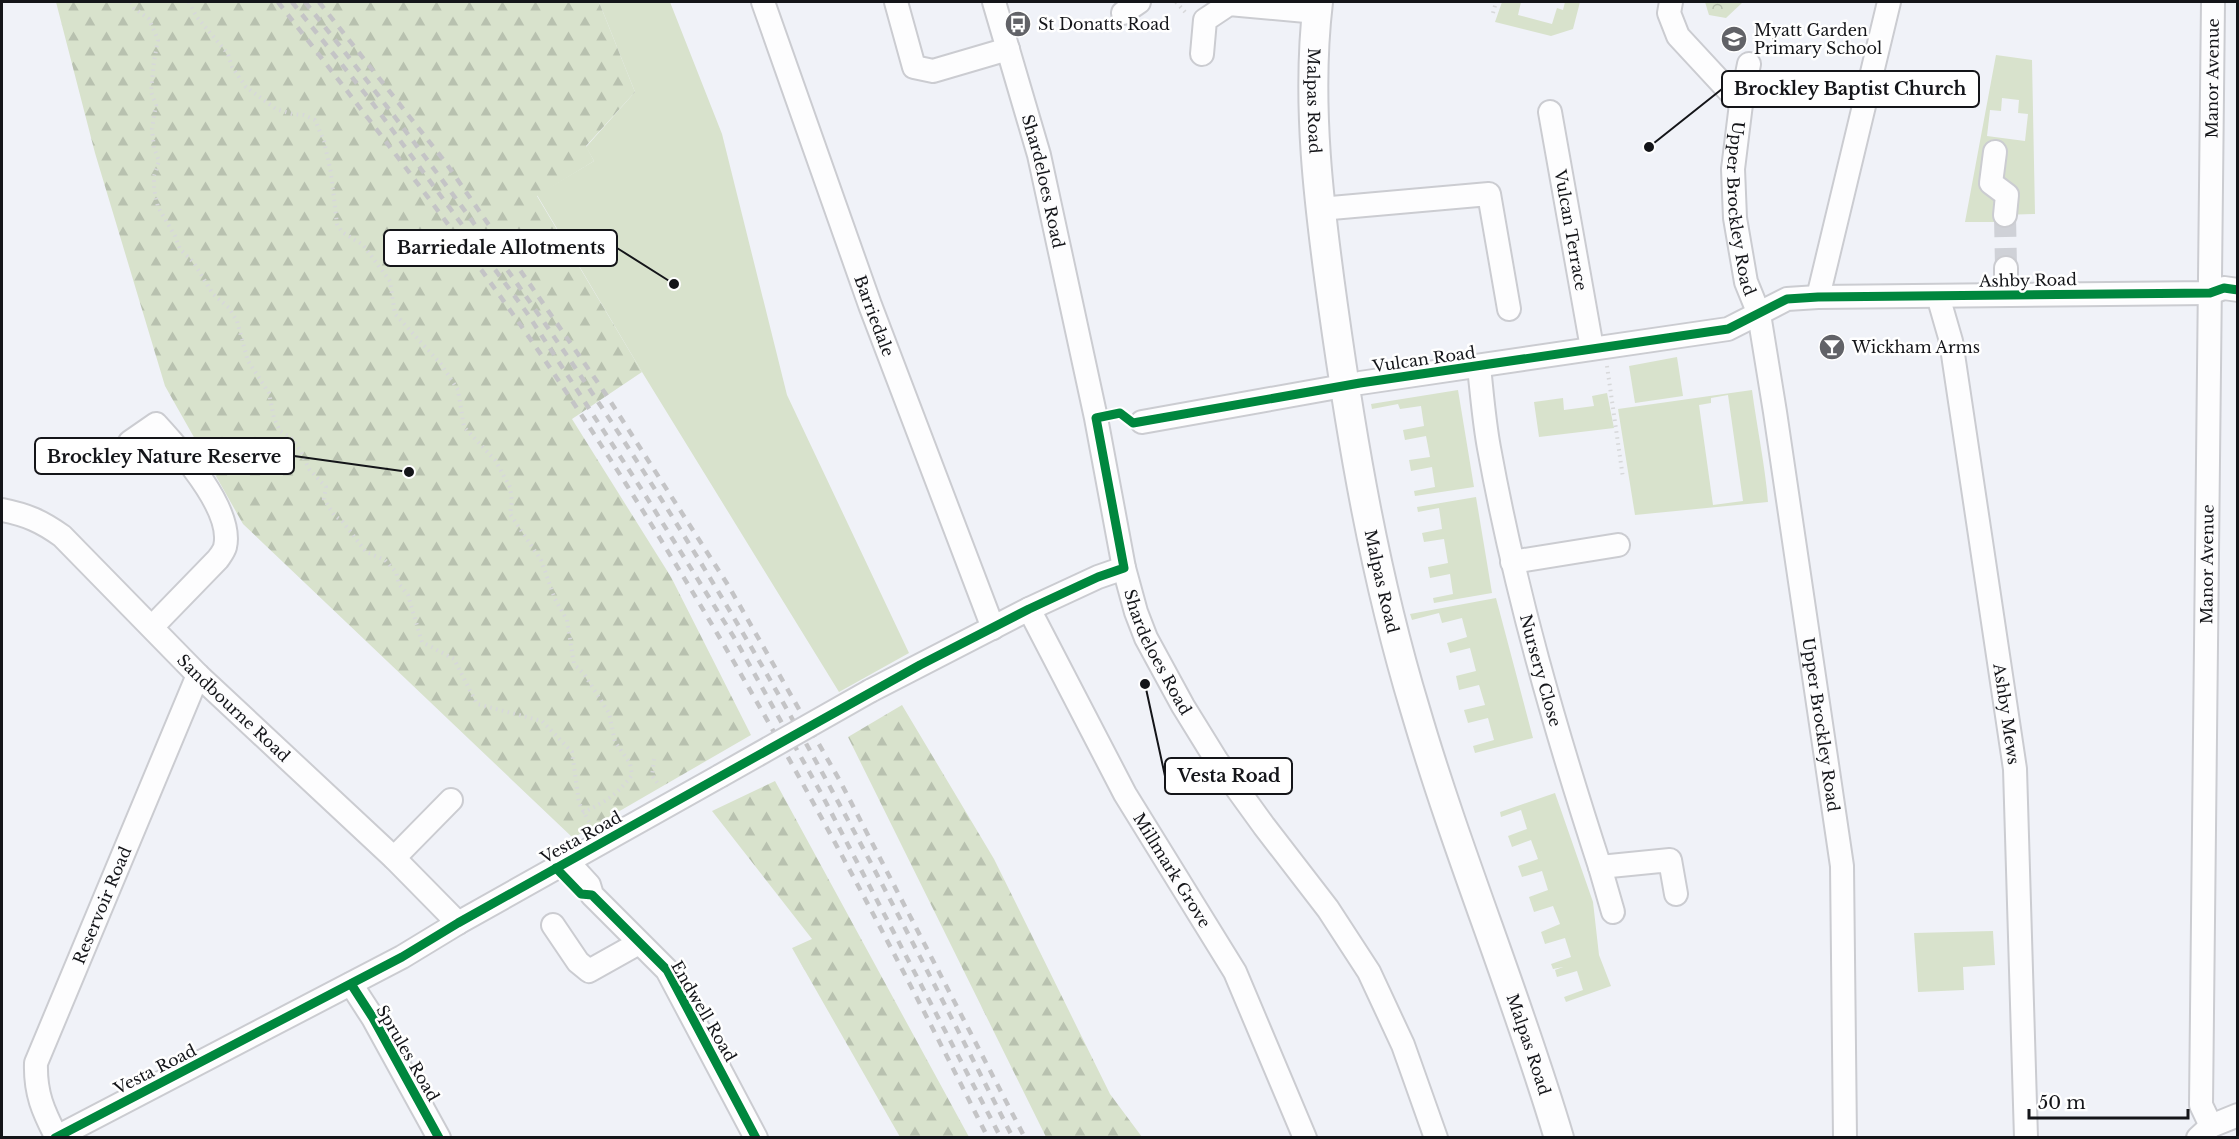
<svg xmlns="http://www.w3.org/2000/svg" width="2239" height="1139" viewBox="0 0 2239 1139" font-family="'Libre Baskerville',serif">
  <defs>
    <pattern id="forest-firs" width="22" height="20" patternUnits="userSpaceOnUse" patternTransform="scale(1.5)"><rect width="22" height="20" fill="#d8e2cc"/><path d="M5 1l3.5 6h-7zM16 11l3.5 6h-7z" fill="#b8c1af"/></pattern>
    <pattern id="park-crowns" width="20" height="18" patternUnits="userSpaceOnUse" patternTransform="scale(1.5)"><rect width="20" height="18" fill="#d8e2cc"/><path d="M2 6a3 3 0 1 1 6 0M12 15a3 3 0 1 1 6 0" fill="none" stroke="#b8c1af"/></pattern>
  </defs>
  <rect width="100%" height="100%" fill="#f0f2f8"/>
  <!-- green -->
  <g fill="#d8e2cc" fill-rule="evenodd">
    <polygon points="599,2 670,2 722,134 787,395 909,653 839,692 642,372 537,195 594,161 586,147 635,92"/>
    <polygon points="1502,2 1521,2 1518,15 1552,24 1557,8 1563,10 1565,2 1580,2 1573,29 1551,36 1495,22"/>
    <path d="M1996,55l36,5 3,154 -35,1 -1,7h-34zM2002,98l17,2 -1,13 10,1 -3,27 -38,-5 3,-26 11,1z"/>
    <polygon points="1677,357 1683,396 1635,403 1629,366"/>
    <polygon points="1458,390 1474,487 1415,496 1414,491 1435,487 1432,467 1411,471 1409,460 1430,457 1426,436 1405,440 1403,430 1424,426 1421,406 1400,409 1398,404 1372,409 1371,404"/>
    <path d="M1752,390c5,38 13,75 16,112l-133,13 -17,-106zM1728,395l15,106 -30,4 -14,-100 12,-2v-5z"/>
    <polygon points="1607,393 1614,428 1539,437 1534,402 1563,398 1564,410 1594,406 1592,396"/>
    <polygon points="1476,497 1492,593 1434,603 1433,598 1453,594 1450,574 1430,578 1428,567 1448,563 1444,539 1424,542 1422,533 1442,529 1439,508 1418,512 1417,507"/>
    <polygon points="1496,598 1533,738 1475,753 1473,746 1494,740 1488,718 1468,723 1464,710 1485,705 1479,685 1459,690 1456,676 1476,671 1470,648 1450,653 1447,643 1467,637 1462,618 1442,623 1439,613 1412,620 1410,614"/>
    <polygon points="1555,793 1593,902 1599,955 1611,986 1566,1002 1564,997 1583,990 1577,971 1557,977 1555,970 1563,967 1553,969 1551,964 1571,957 1565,938 1545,944 1541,932 1560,924 1553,906 1534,912 1529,897 1548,890 1542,871 1522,877 1518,866 1538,859 1531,840 1512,847 1508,836 1527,829 1521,810 1501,817 1500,812"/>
    <polygon points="1993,931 1995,965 1963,967 1964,990 1918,992 1914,933"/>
  </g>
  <!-- forest -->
  <g fill="url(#forest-firs)">
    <polygon points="56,2 599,2 635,92 586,146 594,161 537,196 642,372 572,419 671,577 751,735 573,838 243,524 165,386 95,153"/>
    <polygon points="902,705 994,859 1110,1094 1142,1137 1046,1137 848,737"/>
    <polygon points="775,781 969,1137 900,1137 792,948 812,939 712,811"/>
  </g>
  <!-- park -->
  <polygon fill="url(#park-crowns)" points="1705,2 1743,2 1726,18 1709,15"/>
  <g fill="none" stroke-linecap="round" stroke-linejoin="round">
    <!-- minor-tunnel -->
    <polyline stroke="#cfd1d7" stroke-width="22" stroke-dasharray="22 11" stroke-linecap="butt" points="2005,215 2006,268"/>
    <defs>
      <g id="minor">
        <path id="s1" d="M763,2l107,303 123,323"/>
        <polyline points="896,2 914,67 933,71 1008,49"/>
        <path id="s2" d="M994,2l45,153 57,263 28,150 12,44 10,26 37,68 34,55 47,65 64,83 41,63 34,73 33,93"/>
        <polyline points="1671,2 1669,13 1678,36 1741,104"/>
        <polyline points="1123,13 1139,2"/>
        <polyline points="1202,54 1205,20 1229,4 1317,12"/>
        <path id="s3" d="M1749,64l-8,40 -8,65 2,49 11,64 13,32 16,98 67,454 3,272"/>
        <path id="s4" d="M1550,112l42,236"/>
        <polyline points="1995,152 1991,183 2007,195 2005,215"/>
        <polyline points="1320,209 1489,194 1509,309"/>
        <polyline points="2006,268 2006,294"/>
        <path id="s5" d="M1938,296l13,45 64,428 11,369"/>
        <polyline points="1818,297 1889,2"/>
        <path id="s6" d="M1479,367c3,27 5,54 10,81 26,143 66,281 111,419l70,-7 6,34"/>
        <polyline points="1142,422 1360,383 1728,329 1787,299 1818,297 2210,293 2224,288 2238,290"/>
        <path d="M130,442l26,-18c23,25 78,86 69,123 -1,4 -5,9 -7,12l-66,68"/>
        <path id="s7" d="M2,510c25,5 39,11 60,26l136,139 196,183 64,65"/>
        <polyline points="1512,562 1618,545"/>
        <path id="s8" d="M1029,609l96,185 110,178 70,166"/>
        <polyline points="870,691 1029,609 1098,577 1124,568"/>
        <polyline points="394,858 451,800"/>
        <polyline points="567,861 589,885 592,895 667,970 756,1138"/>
        <polyline points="1600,867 1613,912"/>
        <polyline points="553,925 578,962 589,971 639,943"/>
        <polyline points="351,984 373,1018 439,1138"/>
        <path id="s9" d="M2211,1126l-10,-21 12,-1103"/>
        <polyline points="55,1138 402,957 458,923 720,776"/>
        <path id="s10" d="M57,1138c-14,-27 -22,-45 -21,-75l162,-388"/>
        <polyline points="2198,1138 2211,1126 2238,1115"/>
      </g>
      <g id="major">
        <path id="s11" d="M1318,2c-12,100 1,204 15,304 19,136 42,271 82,403 42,144 101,284 144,429"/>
      </g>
    </defs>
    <!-- minor casing -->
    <use href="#minor" stroke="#cbccd1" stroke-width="26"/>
    <!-- major casing -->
    <use href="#major" stroke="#cbccd1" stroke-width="32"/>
    <!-- path -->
    <g stroke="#d7d8da" stroke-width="4" stroke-dasharray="1.5 4.5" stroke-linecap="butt">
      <polyline points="131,2 134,8 149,19 158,40 154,61 151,92 156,105 152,129 154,148 159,161 154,176 154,189 158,207 175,236 180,249 194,263 213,294 229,308 237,321 248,361 269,393 274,418 280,431 291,438 300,450 309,469 326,487 324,499 334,515 343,522 366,552 385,560 396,572 399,584 408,595 422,642 454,659 477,704 542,721 572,752 579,803 591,826"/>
      <path d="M189,2l7,14 32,38 4,13 14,20 30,22 16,5 12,1 11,5 9,21 7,32 6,51 5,8 21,13 27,36 5,33 46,50 17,26 6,37 31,33 15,27 2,14 -2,13 31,46 14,39 12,21 7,44 10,10 25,39 6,29 15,21 2,12c-15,20 -27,27 -50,38"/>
      <polyline points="1176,2 1185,12"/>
      <polyline points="1493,13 1496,2"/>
      <polyline points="1607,366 1623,478"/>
      <polyline points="654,759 652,776 659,785"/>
    </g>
    <!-- minor -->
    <use href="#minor" stroke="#fdfdfe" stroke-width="22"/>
    <!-- major -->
    <use href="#major" stroke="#fdfdfe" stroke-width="28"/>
    <!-- rail -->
    <g stroke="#c4c4c6" stroke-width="4.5" stroke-dasharray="8 8" stroke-linecap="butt">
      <path d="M278,2c91,117 182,234 266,357 168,247 310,511 444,779"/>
      <polyline points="292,2 371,101 527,313 642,490 735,639 821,793 1001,1138"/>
      <path d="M305,2c173,216 331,443 468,683 85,148 162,301 240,453"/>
      <polyline points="319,2 446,163 605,393 728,585 840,781 1025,1138"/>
    </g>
    <defs>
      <polyline id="minor-bridge" points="720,776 870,691"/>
    </defs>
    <!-- minor-bridge casing -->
    <use href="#minor-bridge" stroke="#cbccd1" stroke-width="26" stroke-linecap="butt"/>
    <!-- minor-bridge -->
    <use href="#minor-bridge" stroke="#fdfdfe" stroke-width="22"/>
    <defs>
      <g id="cycleway">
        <polyline points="556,868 581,894 592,895 667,970 756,1138"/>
        <polyline points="351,984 373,1018 439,1138"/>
        <polyline points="55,1138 402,957 458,923 920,665 1029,609 1098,577 1124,568 1096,418 1120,413 1133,423 1360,383 1728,329 1787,299 1818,297 2210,293 2224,288 2238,290"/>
      </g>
    </defs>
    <!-- cycleway casing -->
    <use href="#cycleway" stroke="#fff" stroke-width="13"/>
    <!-- cycleway -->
    <use href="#cycleway" stroke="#00873e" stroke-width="9"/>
  </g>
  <!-- icons -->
  <defs>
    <symbol id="bus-disc" viewBox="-11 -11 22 22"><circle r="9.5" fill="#616267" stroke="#fff"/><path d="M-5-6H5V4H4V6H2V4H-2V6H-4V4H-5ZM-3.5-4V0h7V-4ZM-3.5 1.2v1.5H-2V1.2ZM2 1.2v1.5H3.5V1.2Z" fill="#fff"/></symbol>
    <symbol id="school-disc" viewBox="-11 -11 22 22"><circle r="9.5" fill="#616267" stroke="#fff"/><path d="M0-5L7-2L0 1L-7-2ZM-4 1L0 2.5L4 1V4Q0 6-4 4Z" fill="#fff"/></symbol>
    <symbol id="bar-disc" viewBox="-11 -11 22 22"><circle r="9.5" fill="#616267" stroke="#fff"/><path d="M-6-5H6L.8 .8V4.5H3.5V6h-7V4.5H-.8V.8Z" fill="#fff"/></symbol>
  </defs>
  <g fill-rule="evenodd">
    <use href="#bus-disc" x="1003" y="9" width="30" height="30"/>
    <use href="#school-disc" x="1719" y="24" width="30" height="30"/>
    <use href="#bar-disc" x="1817" y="332" width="30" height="30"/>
  </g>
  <g text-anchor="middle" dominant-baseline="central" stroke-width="5" stroke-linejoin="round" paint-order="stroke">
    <!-- poi labels -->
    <g font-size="16" fill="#141519" stroke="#fff" text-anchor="start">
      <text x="1038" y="24">St Donatts Road</text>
      <text x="1754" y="30">Myatt Garden<tspan x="1754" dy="18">Primary School</tspan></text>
      <text x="1852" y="347">Wickham Arms</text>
    </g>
    <!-- street labels -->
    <g font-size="16" fill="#141519" stroke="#fff">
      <text stroke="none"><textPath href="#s9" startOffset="1050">Manor Avenue</textPath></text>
      <text stroke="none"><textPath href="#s11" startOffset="99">Malpas Road</textPath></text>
      <text stroke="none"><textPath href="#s2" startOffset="186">Shardeloes Road</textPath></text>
      <text stroke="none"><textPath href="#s3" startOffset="146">Upper Brockley Road</textPath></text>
      <text stroke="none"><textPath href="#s4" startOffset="120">Vulcan Terrace</textPath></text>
      <text transform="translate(2028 280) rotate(-1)">Ashby Road</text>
      <text stroke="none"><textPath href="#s1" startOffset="333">Barriedale</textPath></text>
      <text transform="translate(1424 359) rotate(-8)">Vulcan Road</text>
      <text stroke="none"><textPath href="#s9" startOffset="564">Manor Avenue</textPath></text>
      <text stroke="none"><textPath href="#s11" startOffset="585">Malpas Road</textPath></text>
      <text stroke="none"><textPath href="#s2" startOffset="672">Shardeloes Road</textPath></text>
      <text stroke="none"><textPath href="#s6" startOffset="310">Nursery Close</textPath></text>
      <text stroke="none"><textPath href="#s7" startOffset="309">Sandbourne Road</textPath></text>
      <text stroke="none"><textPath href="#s5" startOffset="424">Ashby Mews</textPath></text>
      <text stroke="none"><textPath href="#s3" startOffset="670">Upper Brockley Road</textPath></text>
      <text transform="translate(581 837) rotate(-29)">Vesta Road</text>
      <text stroke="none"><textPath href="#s8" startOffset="298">Millmark Grove</textPath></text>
      <text stroke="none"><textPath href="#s10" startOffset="250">Reservoir Road</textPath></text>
      <text transform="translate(704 1011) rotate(60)">Endwell Road</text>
      <text stroke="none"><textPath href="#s11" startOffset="1071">Malpas Road</textPath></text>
      <text transform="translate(408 1053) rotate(60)">Sprules Road</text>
      <text transform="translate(155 1069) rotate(-27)">Vesta Road</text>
    </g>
  </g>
  <!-- callouts -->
  <path fill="none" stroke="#141519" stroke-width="2" d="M1649 147L1722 89M674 284L617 248M409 472L294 456M1145 684L1165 776"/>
  <g fill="#141519" stroke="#fff" stroke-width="2">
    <circle cx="1649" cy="147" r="6"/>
    <circle cx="674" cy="284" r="6"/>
    <circle cx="409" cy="472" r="6"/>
    <circle cx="1145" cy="684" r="6"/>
  </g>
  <g fill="#fff" stroke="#141519" stroke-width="2">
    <rect x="1722" y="71" width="257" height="36" rx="6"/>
    <rect x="384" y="230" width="233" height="36" rx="6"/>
    <rect x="35" y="438" width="259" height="36" rx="6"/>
    <rect x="1165" y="758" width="127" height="36" rx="6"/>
  </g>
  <g font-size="18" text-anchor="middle" font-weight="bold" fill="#141519">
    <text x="1850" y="95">Brockley Baptist Church</text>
    <text x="501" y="254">Barriedale Allotments</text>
    <text x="164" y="463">Brockley Nature Reserve</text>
    <text x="1229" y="782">Vesta Road</text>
  </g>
  <!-- border -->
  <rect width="2239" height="1139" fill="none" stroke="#141519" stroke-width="6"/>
  <!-- scale -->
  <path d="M2029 1109v9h159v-9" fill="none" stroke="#141519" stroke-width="3"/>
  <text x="2038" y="1109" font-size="18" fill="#141519" stroke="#ffffff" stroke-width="4.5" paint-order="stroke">50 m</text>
</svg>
